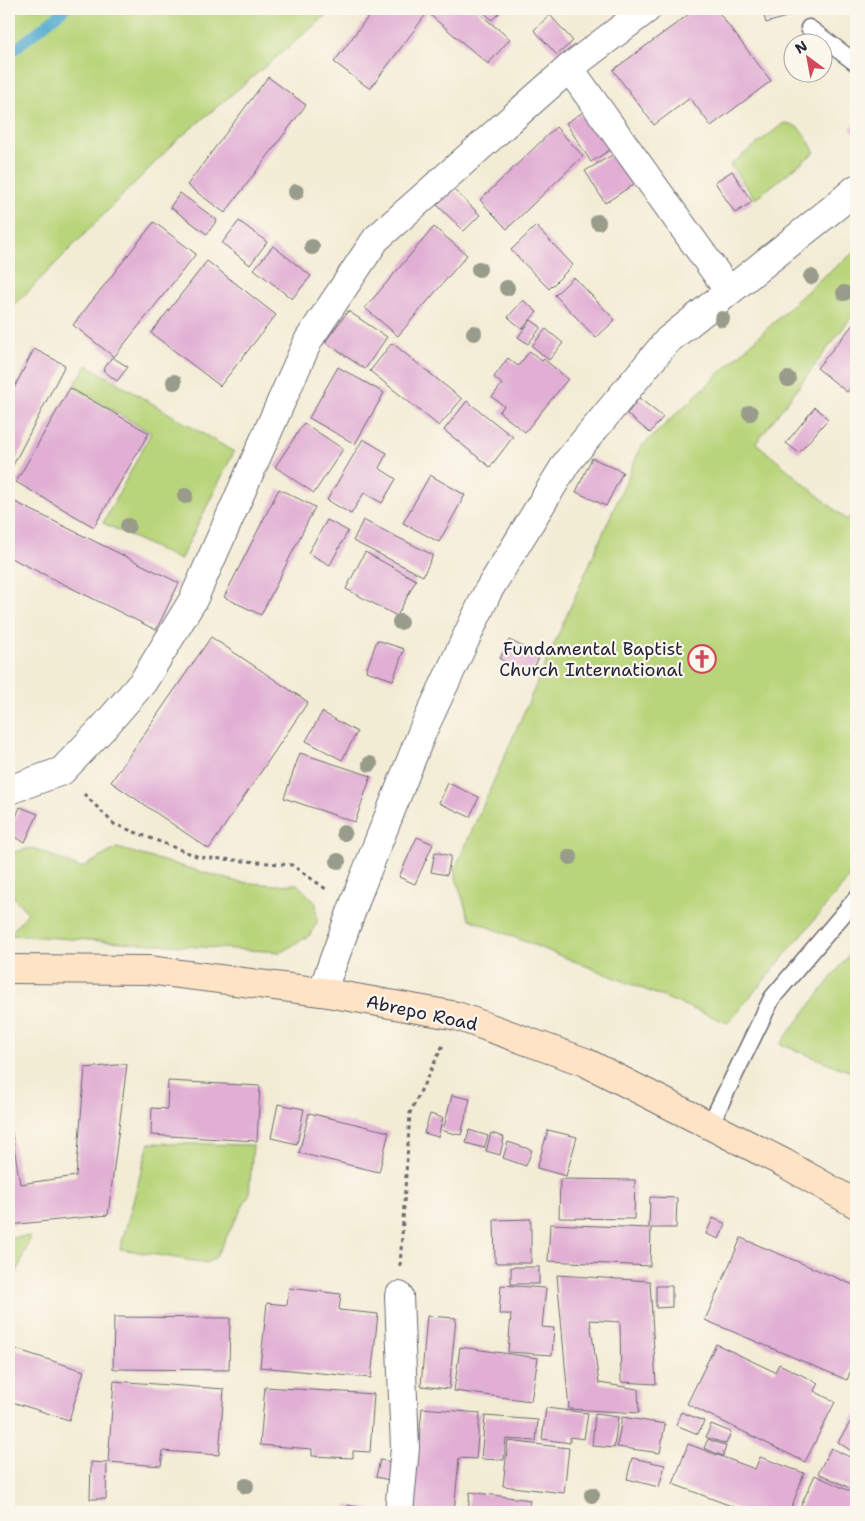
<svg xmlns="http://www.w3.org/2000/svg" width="865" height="1521" viewBox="0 0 865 1521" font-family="'Shantell Sans',sans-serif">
  <rect width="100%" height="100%" fill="#fbf7ec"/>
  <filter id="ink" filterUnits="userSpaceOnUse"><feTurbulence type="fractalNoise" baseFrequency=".02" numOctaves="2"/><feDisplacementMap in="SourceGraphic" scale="10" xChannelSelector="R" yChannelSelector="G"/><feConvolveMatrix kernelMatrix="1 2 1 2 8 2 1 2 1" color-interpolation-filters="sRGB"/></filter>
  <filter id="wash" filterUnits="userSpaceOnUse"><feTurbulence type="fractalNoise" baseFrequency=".0096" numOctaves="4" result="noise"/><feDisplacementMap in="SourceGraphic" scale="20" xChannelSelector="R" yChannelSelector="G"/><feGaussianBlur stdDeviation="1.12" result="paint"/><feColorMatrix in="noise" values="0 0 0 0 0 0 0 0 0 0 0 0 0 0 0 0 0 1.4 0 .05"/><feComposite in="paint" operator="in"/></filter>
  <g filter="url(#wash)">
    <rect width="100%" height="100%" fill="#f3ecd5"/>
    <!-- green -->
    <g fill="#b9d57c" stroke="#6e7c5c">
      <polygon points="9,9 334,9 176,141 9,311"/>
      <path d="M784,123c18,1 22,15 31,29l-60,47 -25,-34z"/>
      <polygon points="856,251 856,311 756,443 847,520 856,509 856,870 728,1023 469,919 454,871 641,447 819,280"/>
      <polygon points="87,365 234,452 180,560 103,523 151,433 73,387"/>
      <polygon points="33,848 81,868 117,848 238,882 276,885 297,884 316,903 317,922 310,935 281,952 9,935 28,913 14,898 9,890 9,853"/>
      <polygon points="856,946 856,1074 780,1044"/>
      <polygon points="149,1143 253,1145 249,1195 215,1258 206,1263 120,1249"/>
      <polygon points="31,1236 11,1287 9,1326 9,1238"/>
    </g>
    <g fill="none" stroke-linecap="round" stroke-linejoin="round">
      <!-- stream -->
      <polyline stroke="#56acd2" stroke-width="10" points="9,54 65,9"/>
    </g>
    <g id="blocks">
      <!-- building -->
      <g fill="#e1afd4">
        <polygon points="374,9 430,9 370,89 334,62"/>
        <polygon points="434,9 474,9 510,39 488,64 429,14"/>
        <polygon points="480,9 503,9 492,20"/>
        <polygon points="696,9 716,9 771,81 711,126 690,98 654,125 613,70"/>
        <polygon points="762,9 813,9 766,23"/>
        <polygon points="550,15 573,41 557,55 534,30"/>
        <polygon points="268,77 306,105 225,213 187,185"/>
        <polygon points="588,109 613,148 591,162 566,123"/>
        <polygon points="856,122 856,136 850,128"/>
        <polygon points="556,127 583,156 507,229 480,200"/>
        <polygon points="617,152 636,183 605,203 585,171"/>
        <polygon points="732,171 752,202 735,213 715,182"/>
        <polygon points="453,189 480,215 464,231 437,205"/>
        <polygon points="180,193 217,220 207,234 170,207"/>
        <polygon points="239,221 267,242 250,265 222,243"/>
        <polygon points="154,222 196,254 114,357 73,325"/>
        <polygon points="536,226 573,265 549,289 511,250"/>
        <polygon points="434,227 467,255 398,336 365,308"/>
        <polygon points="273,246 311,276 292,299 254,269"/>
        <polygon points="207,261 276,315 220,386 151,333"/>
        <polygon points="574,277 615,320 596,338 555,295"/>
        <polygon points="523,300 537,312 522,329 508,317"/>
        <polygon points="348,311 387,337 365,369 325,342"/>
        <polygon points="531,320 541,327 528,344 518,337"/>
        <polygon points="856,321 856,381 847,392 817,368"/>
        <polygon points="546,329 563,343 549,360 532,346"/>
        <polygon points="392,343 462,399 439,426 370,371"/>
        <polygon points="34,349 65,365 9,473 9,398"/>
        <polygon points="530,351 542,361 544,359 568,379 525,432 499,412 504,406 492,397 502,384 494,377 508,358 518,366"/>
        <polygon points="112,357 128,367 117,381 103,370"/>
        <polygon points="338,367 384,393 355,444 309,418"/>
        <polygon points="70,388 149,433 94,527 16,482"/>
        <polygon points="639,398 663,417 650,433 627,414"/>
        <polygon points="467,401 513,437 490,467 444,430"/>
        <polygon points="815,407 828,419 799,453 786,443"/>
        <polygon points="304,423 343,449 314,493 275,467"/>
        <polygon points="363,439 387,453 379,468 396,479 382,503 364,493 351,514 327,500"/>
        <polygon points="592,458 623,472 606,506 576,492"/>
        <polygon points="430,475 465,495 439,542 403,523"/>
        <polygon points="279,489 315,507 261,615 224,597"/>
        <polygon points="9,499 179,583 156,630 9,557"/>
        <polygon points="327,520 348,531 330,565 308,553"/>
        <polygon points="363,520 433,555 423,576 353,541"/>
        <polygon points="365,552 416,580 397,616 346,589"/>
        <polygon points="211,637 308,702 209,849 111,782"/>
        <polygon points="377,640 404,649 393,680 366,671"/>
        <polygon points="509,640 540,655 531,674 500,659"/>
        <polygon points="322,712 357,732 342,760 306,741"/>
        <polygon points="300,753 371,776 355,822 284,798"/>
        <polygon points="448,783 479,797 470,817 439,803"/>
        <polygon points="20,807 38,814 25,842 9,835"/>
        <polygon points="417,837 433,844 415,884 399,877"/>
        <polygon points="435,852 451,856 447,875 431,872"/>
        <polygon points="127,1064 108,1215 9,1225 9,1115 20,1184 76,1176 85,1068"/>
        <polygon points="168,1081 260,1086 257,1141 151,1135 152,1108 167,1109"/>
        <polygon points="452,1095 470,1099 461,1135 443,1131"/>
        <polygon points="278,1104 304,1109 297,1144 271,1138"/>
        <polygon points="309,1113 389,1132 379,1172 299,1153"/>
        <polygon points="430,1114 443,1118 438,1137 424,1133"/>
        <polygon points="469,1130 488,1136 484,1148 466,1143"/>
        <polygon points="548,1130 577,1137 566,1176 537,1168"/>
        <polygon points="491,1133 504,1137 500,1155 486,1151"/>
        <polygon points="508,1142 532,1150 526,1166 503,1158"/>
        <polygon points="560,1179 635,1180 634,1219 559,1218"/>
        <polygon points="650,1197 677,1198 676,1228 651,1228 650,1266 548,1261 550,1224 649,1228"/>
        <polygon points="713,1218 726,1224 719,1239 706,1234"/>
        <polygon points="531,1219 531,1263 495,1263 494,1220"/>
        <polygon points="741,1238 856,1286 856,1358 847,1380 705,1320"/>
        <rect x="511" y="1267" width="28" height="17"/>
        <polygon points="557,1275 650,1281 656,1384 621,1382 620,1322 590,1320 599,1383 638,1389 639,1413 569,1409"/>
        <polygon points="501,1285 546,1288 542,1327 554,1328 552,1355 508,1352 511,1314 499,1314"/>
        <polygon points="656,1286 672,1286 672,1307 656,1308"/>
        <polygon points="289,1288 341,1294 339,1310 378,1314 371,1378 260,1367 267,1303 287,1305"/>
        <polygon points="427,1316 456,1318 449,1389 421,1386"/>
        <polygon points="114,1317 230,1318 229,1370 113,1369"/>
        <polygon points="716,1344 775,1372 779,1364 818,1383 814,1391 835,1402 805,1462 687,1404"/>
        <polygon points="9,1347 84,1371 69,1420 9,1401"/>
        <polygon points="460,1347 538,1358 531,1401 454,1391"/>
        <polygon points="114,1381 224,1389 219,1455 163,1451 161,1466 108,1462"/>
        <polygon points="265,1387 374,1394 370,1452 353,1451 353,1458 312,1456 312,1449 260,1445"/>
        <polygon points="422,1408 480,1413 476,1459 459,1458 454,1512 412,1512"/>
        <polygon points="546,1408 588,1413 584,1439 570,1437 570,1443 542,1439"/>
        <polygon points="681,1412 704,1421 698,1434 676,1425"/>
        <polygon points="856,1413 856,1454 838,1442"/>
        <polygon points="595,1414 618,1417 614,1448 592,1446"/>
        <polygon points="485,1416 538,1420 536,1441 506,1439 504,1460 481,1459"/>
        <polygon points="622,1417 665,1424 660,1453 617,1447"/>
        <polygon points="711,1424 731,1432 726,1444 706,1437"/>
        <polygon points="708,1439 726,1446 723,1456 704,1448"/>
        <polygon points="508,1441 569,1448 564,1493 503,1486"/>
        <polygon points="688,1444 755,1469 760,1457 804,1473 790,1512 747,1512 673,1484"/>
        <polygon points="831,1448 856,1460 856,1491 818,1473"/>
        <polygon points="632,1458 665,1465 659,1487 627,1479"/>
        <polygon points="380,1460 398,1463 394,1481 376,1477"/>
        <polygon points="91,1462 107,1463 106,1499 90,1499"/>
        <polygon points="815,1475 856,1494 856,1512 798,1512"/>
        <polygon points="470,1492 530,1500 528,1512 468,1512"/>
        <polygon points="347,1505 375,1510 374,1512 346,1512"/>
      </g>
    </g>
  </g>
  <g filter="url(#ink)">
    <use href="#blocks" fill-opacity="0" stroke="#6b6971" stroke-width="1"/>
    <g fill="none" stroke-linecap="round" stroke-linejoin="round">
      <defs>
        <g id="service">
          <polyline points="809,28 856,63"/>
          <polyline points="710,1125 772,998 856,899"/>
        </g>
        <g id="minor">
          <polyline points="569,68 647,9"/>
          <polyline points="9,790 62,771 104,727 143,682 193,600 309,339 376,239 569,68 729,291"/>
          <polyline points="322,992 360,888 423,730 488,591 567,462 668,340 835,207 856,189"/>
          <polyline points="399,1512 405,1448 399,1296"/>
        </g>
        <polyline id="secondary" points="9,969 148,970 322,992 457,1016 585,1062 784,1163 856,1204"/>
      </defs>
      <!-- service casing -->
      <use href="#service" stroke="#6b6971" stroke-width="19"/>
      <!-- minor casing -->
      <use href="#minor" stroke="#6b6971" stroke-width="30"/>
      <!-- secondary casing -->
      <use href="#secondary" stroke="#6b6971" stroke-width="30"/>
      <!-- path -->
      <g stroke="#6b6971" stroke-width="3" stroke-dasharray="4 4" stroke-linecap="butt">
        <polyline points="84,794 114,824 199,857 292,865 326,889"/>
        <polyline points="400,1266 410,1113 443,1045"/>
      </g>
      <!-- service -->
      <use href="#service" stroke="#fff" stroke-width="16"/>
      <!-- minor -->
      <use href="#minor" stroke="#fff" stroke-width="28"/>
      <!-- secondary -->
      <use href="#secondary" stroke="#fee4c5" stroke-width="28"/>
    </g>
    <!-- trees -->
    <g fill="#999b8b">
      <circle cx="296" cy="192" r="8"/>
      <circle cx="598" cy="222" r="8"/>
      <circle cx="312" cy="247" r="8"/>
      <circle cx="479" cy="269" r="8"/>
      <circle cx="811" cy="277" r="8"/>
      <circle cx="507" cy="288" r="8"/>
      <circle cx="844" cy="293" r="8"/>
      <circle cx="722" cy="319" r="8"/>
      <circle cx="474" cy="333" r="8"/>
      <circle cx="788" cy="379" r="8"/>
      <circle cx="174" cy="382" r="8"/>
      <circle cx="750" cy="413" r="8"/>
      <circle cx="185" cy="496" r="8"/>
      <circle cx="128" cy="526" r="8"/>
      <circle cx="400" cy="622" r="8"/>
      <circle cx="370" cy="764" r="8"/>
      <circle cx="344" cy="833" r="8"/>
      <circle cx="570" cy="857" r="8"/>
      <circle cx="338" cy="861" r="8"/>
      <circle cx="246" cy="1486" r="8"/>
      <circle cx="592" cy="1495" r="8"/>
    </g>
  </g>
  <!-- icons -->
  <defs>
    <symbol id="church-ring" viewBox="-11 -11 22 22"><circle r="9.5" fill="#fbf7ec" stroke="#d1495b" stroke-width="1.5"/><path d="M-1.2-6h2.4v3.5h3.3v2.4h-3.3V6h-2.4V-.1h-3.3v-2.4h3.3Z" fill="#d1495b"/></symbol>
  </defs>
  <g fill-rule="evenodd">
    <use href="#church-ring" x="686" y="643" width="32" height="32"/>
  </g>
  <g text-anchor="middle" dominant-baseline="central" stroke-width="4.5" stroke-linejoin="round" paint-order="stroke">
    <!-- poi labels -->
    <g font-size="18" fill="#22223b" stroke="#fbf7ec" text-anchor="end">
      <text x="683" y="649">Fundamental Baptist<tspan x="683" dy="21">Church International</tspan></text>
    </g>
    <!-- street labels -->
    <g font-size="18" fill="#22223b" stroke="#fbf7ec">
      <text transform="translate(422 1013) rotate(12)">Abrepo Road</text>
    </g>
  </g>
  <!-- margin -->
  <rect width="865" height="1521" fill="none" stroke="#fbf7ec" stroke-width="30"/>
  <!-- north arrow -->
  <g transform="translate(808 58) rotate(328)"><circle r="24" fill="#fbf7ec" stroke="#a4a2a5"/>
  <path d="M0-4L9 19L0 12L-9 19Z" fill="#d1495b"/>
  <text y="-8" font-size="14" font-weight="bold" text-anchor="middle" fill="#22223b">N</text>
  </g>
</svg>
